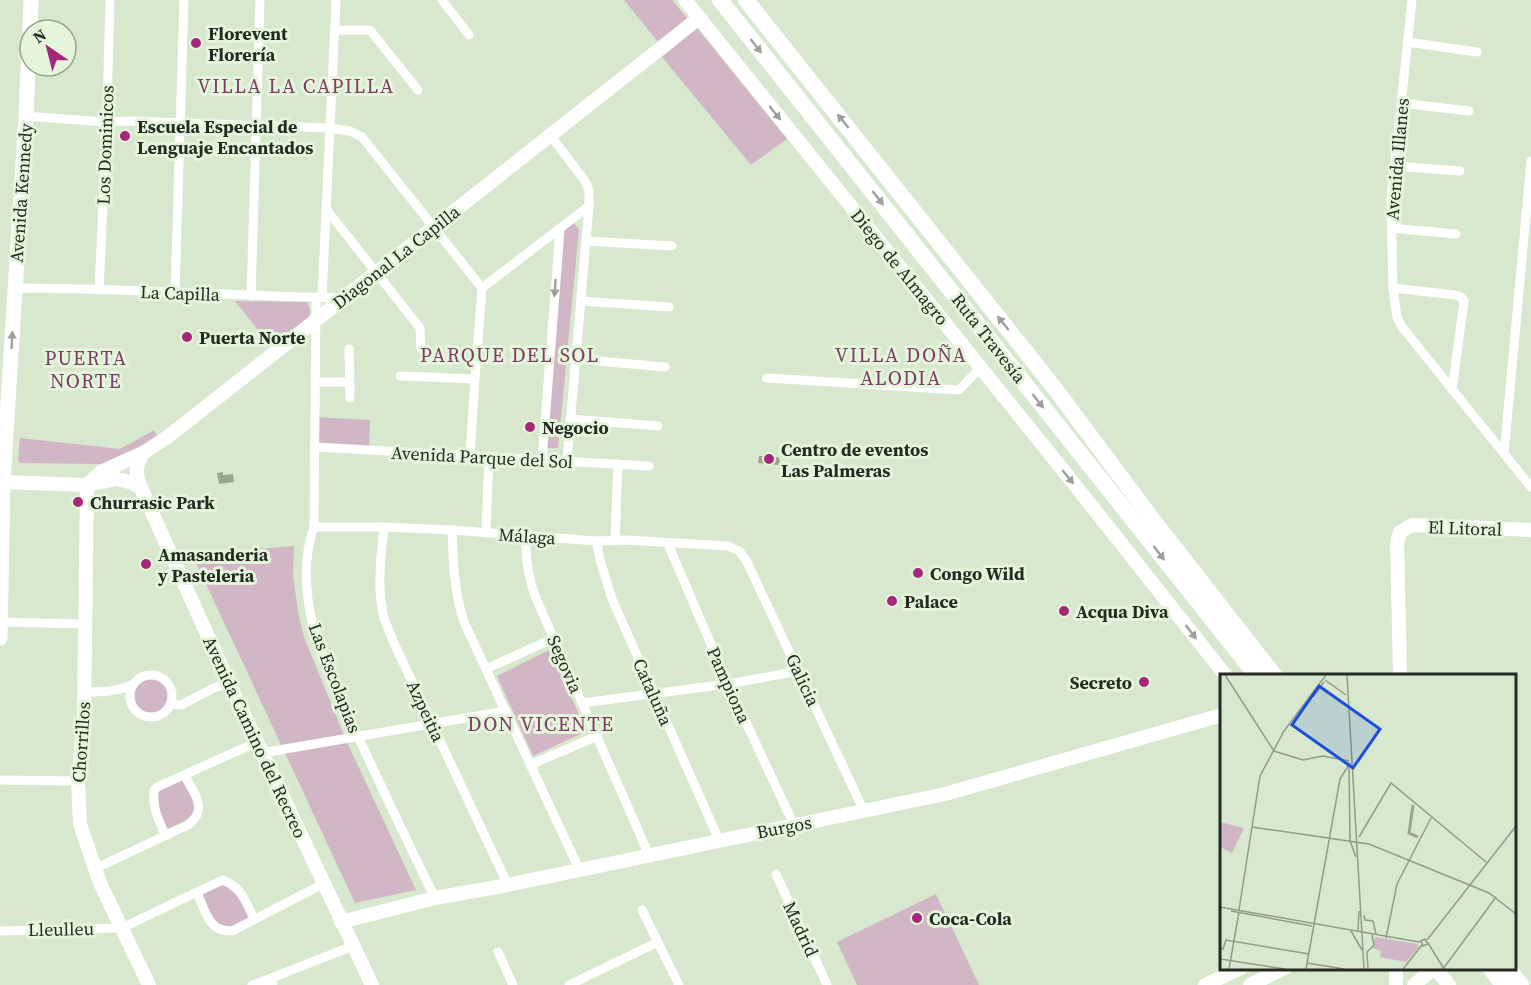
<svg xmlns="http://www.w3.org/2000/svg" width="1531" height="985" viewBox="0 0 1531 985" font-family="'Source Serif 4',serif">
  <rect width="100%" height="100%" fill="#d7e8ce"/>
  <!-- green -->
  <g fill="#d1b7c5">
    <polygon points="624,0 672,0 687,18 658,42"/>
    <polygon points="697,28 787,139 751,165 662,57"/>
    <polygon points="574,223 579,230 558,448 546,448 564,230"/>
    <polygon points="235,301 307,302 311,312 306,322 271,347"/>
    <polygon points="315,417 370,420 369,450 315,447"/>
    <polygon points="154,430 158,438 113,462 101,464 20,463 18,461 20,438 120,449"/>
    <polygon points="294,546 293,576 299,617 304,637 346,740 416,890 355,903 192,554"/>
    <polygon points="549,650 587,731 533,756 497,676"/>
    <circle cx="151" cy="695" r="18"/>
    <path d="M182,780c18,31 19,35 -15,49l-8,-18 -1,-19z"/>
    <path d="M223,883l12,7 15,28c-6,3 -12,8 -18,9 -19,6 -26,-21 -31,-33z"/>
    <polygon points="936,894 979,985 857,985 837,942"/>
  </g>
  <!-- water -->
  <g fill="#96a78c">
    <polygon points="759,456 777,457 779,458 780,463 778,465 758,463"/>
    <polygon points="223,472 223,475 233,474 234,482 219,484 217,473"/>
  </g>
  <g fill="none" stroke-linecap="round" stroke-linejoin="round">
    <!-- street -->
    <g stroke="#fff" stroke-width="9">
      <polyline points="442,0 469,35"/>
      <polyline points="1412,0 1391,199 1393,288 1397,317 1402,327 1531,487"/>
      <polyline points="335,30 370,30 418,90"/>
      <polyline points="1407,42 1477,52"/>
      <polyline points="1401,103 1469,111"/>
      <polyline points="26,116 105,122 131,121 329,128 350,131 362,137 482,288 475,379 470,456"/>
      <polyline points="550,135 585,181 589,190 589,206 567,461"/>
      <polyline points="1394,166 1460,171"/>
      <polyline points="326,209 420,328 421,349"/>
      <polyline points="1391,228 1456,234"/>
      <polyline points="586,241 672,246"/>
      <path d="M15,288c110,0 220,8 330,10"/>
      <polyline points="482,288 589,206"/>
      <polyline points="1393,288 1455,295 1461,297 1464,301 1452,390"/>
      <polyline points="99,290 106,142 110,0"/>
      <polyline points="175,293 184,0"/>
      <polyline points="251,296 260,0"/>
      <path d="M316,297l-2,230c-11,31 -9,64 -2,95 6,28 20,55 31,81 29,66 61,131 92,195"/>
      <polyline points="322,297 336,0"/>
      <polyline points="581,301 669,307"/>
      <polyline points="349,349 350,398"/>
      <polyline points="576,359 665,367"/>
      <polyline points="400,376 475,379"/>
      <polyline points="767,378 959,390 980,368"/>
      <polyline points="315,382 349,382"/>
      <polyline points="570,419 658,426"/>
      <polyline points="315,447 649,466"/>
      <polyline points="1504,454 1531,161"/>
      <polyline points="542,460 560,230"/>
      <polyline points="314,527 384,527 452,530 596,541 626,540 728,546 739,551 746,560 864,811"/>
      <path d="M384,527c-3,29 -7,59 -1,87 2,9 7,18 10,27l115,244"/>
      <path d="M452,530c1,30 2,62 12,92l115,247"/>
      <polyline points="486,533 489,457"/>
      <path d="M526,536c-1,21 2,40 9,60l114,259"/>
      <polyline points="596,541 600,560 612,599 719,840"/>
      <polyline points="615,541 618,464"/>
      <polyline points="668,544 728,684 794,825"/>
      <polyline points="0,622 85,624"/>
      <polyline points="486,669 554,638"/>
      <circle cx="151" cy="696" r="21"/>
      <path d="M84,692c17,0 34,0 49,-8"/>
      <polyline points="582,703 728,684 799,671"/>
      <polyline points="171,704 181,705 214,688 229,683"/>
      <polyline points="262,753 506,711"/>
      <polyline points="530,765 597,736"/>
      <polyline points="0,780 78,781"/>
      <path d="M165,834c-7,-15 -13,-27 -11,-44l5,-4 25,-11"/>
      <path d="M94,869l94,-44c21,-15 6,-33 -4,-50l73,-33"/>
      <polyline points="776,874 827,985"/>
      <path d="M197,892l26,-12c19,8 23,22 31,39"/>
      <polyline points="642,910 679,985"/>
      <path d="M0,931l122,-3 75,-36c8,18 11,40 35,39l91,-47"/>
      <polyline points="498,952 513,985"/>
      <polyline points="261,982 353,946"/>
      <polyline points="252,985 261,982 273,985"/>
      <polyline points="569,985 658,942"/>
    </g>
    <!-- secondary -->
    <g stroke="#fff" stroke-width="14">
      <polyline points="685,0 1063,470 1226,676"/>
      <path d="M143,453c-8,15 -8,20 -2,35l88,195 143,302"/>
      <polyline points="0,485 3,482 87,485 117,479 133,483 141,488"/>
      <polyline points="87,485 101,472 143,453 169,436 699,18"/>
      <polyline points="87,485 84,719 78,781 80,824 100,883 149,985"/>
      <polyline points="1400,676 1397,543 1400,532 1412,525 1531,530"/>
      <polyline points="341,922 435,898 508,885 945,794 1222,715"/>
      <polyline points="1396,968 1396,985"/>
      <polyline points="1435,968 1449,985"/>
      <polyline points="1205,985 1241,968"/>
      <polyline points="1250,985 1285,968"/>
      <polyline points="1414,985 1434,968"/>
    </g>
    <!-- primary -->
    <polyline stroke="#fff" stroke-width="15" points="0,638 3,482 26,116 31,0"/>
    <!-- highway -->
    <g stroke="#fff" stroke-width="16">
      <polyline points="720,0 1257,676"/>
      <polyline points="746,0 1053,386 1156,524 1275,676"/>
      <polyline points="1490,968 1503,985"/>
      <polyline points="1508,968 1521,985"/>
    </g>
  </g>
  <!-- one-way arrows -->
  <defs><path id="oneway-solid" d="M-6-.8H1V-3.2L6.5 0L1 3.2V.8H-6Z" transform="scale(1.5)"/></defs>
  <g fill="#9da09c">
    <use href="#oneway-solid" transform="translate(756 46) rotate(52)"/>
    <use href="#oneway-solid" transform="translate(775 113) rotate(51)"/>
    <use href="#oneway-solid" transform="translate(843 121) rotate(-129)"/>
    <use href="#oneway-solid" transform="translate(878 198) rotate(52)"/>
    <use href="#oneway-solid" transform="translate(555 288) rotate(94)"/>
    <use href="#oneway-solid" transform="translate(1003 323) rotate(-129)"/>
    <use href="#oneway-solid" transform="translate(12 340) rotate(-87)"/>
    <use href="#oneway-solid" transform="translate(1038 401) rotate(52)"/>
    <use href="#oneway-solid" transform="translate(1068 477) rotate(51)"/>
    <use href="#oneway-solid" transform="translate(1159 553) rotate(52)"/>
    <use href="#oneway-solid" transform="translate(1191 632) rotate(52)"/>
  </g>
  <!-- markers -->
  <g fill="#a4277a" stroke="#e4f5db" stroke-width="2">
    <circle cx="196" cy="43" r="6"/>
    <circle cx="125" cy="136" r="6"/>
    <circle cx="187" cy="337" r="6"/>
    <circle cx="530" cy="427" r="6"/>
    <circle cx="769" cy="459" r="6"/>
    <circle cx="78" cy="502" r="6"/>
    <circle cx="146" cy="564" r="6"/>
    <circle cx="918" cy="573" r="6"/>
    <circle cx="892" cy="601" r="6"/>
    <circle cx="1064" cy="611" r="6"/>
    <circle cx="1144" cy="682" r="6"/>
    <circle cx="917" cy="918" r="6"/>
  </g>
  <g text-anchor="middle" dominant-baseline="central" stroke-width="6" stroke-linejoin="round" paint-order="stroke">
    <!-- poi labels -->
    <g font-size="18" font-weight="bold" fill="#252b22" stroke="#e4f5db" text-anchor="start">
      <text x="208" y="33">Florevent<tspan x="208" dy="21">Florería</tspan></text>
      <text x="137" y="126">Escuela Especial de<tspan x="137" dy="21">Lenguaje Encantados</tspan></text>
      <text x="199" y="337">Puerta Norte</text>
      <text x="542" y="427">Negocio</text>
      <text x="781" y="449">Centro de eventos<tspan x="781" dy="21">Las Palmeras</tspan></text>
      <text x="90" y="502">Churrasic Park</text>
      <text x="158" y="554">Amasanderia<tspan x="158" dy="21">y Pasteleria</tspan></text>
      <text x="930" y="573">Congo Wild</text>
      <text x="904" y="601">Palace</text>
      <text x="1076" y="611">Acqua Diva</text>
      <text x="1132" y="682" text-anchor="end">Secreto</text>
      <text x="929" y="918">Coca-Cola</text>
    </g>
    <!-- street labels -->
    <g font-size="18" fill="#252b22" stroke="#e4f5db">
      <text transform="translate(105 145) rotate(-88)">Los Dominicos</text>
      <text transform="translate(1397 159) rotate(-85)">Avenida Illanes</text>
      <text transform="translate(21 193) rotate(-86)">Avenida Kennedy</text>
      <text transform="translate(396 257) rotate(-38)">Diagonal La Capilla</text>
      <text transform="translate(900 267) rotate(51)">Diego de Almagro</text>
      <text transform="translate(180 293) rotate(2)">La Capilla</text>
      <text transform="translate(989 338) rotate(52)">Ruta Travesía</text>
      <text transform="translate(482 457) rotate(3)">Avenida Parque del Sol</text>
      <text transform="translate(1465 528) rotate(2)">El Litoral</text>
      <text transform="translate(527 536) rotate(4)">Málaga</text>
      <text transform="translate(565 664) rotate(66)">Segovia</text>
      <text transform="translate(335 678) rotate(69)">Las Escolapias</text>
      <text transform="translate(803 680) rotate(65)">Galicia</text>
      <text transform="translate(729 685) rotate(66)">Pampiona</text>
      <text transform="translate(653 692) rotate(66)">Cataluña</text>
      <text transform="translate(426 711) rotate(65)">Azpeitia</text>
      <text transform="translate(255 737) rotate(65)">Avenida Camino del Recreo</text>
      <text transform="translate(81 742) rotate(-86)">Chorrillos</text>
      <text transform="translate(784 827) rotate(-11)">Burgos</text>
      <text transform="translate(61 929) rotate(-1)">Lleulleu</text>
      <text transform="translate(801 929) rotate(65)">Madrid</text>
    </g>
    <!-- neighbourhood labels -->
    <g font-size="20" letter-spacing="1.5" fill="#7d3e63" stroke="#e4f5db">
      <text x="296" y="86">VILLA LA CAPILLA</text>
      <text x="510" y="355">PARQUE DEL SOL</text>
      <text x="901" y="355">VILLA DOÑA<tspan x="901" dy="23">ALODIA</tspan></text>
      <text x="86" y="358">PUERTA<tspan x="86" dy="23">NORTE</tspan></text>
      <text x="541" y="724">DON VICENTE</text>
    </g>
  </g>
  <!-- overview -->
  <g transform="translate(1220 674)">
    <rect width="296" height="296" fill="#d7e8ce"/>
    <path d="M0,148l24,6 -12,25 -12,-6zM155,263l42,7 2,3 -13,15 -26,-5 1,-6 -8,-3z" fill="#d1b7c5"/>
    <path fill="none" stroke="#96a78c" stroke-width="3" d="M193,131l-4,28 9,4"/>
    <path fill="none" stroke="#909c89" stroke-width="1.5" d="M5,1l49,76 29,9 20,-4 26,5M127,1l17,294M105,6l21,15M93,23l11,-15M129,92l1,75 6,16M32,153l117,17 120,49 27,21M139,163l32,-54 95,79M0,233l199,35 6,-3 3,5 -5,2 -2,-5M19,236l21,-134 24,-45 42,-56M11,237l81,15M144,241l1,5 8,1 3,13M131,257l11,19M138,257l1,-20M166,264l11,-54 34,-66M207,266l89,-114M208,269l16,26M0,274l3,1 3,-9 83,14M0,285l65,10M87,289l37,6M9,295l10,-57M86,295l34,-190 10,-16M148,295l-1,-17 7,-7 -2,-10M183,295l19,-24M223,295l53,-72"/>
    <path fill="#1d4ed8" fill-opacity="0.15" stroke="#1d4ed8" stroke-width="3" d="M99,12l61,43 -27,39 -61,-43z"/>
    <rect width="296" height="296" fill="none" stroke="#252b22" stroke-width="3"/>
  </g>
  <!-- north arrow -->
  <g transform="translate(48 48) rotate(325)"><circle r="28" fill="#e4f5db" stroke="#98a491" stroke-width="1.5"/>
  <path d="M0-4.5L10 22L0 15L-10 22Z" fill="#a4277a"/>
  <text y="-9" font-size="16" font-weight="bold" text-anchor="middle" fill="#252b22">N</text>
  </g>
</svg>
